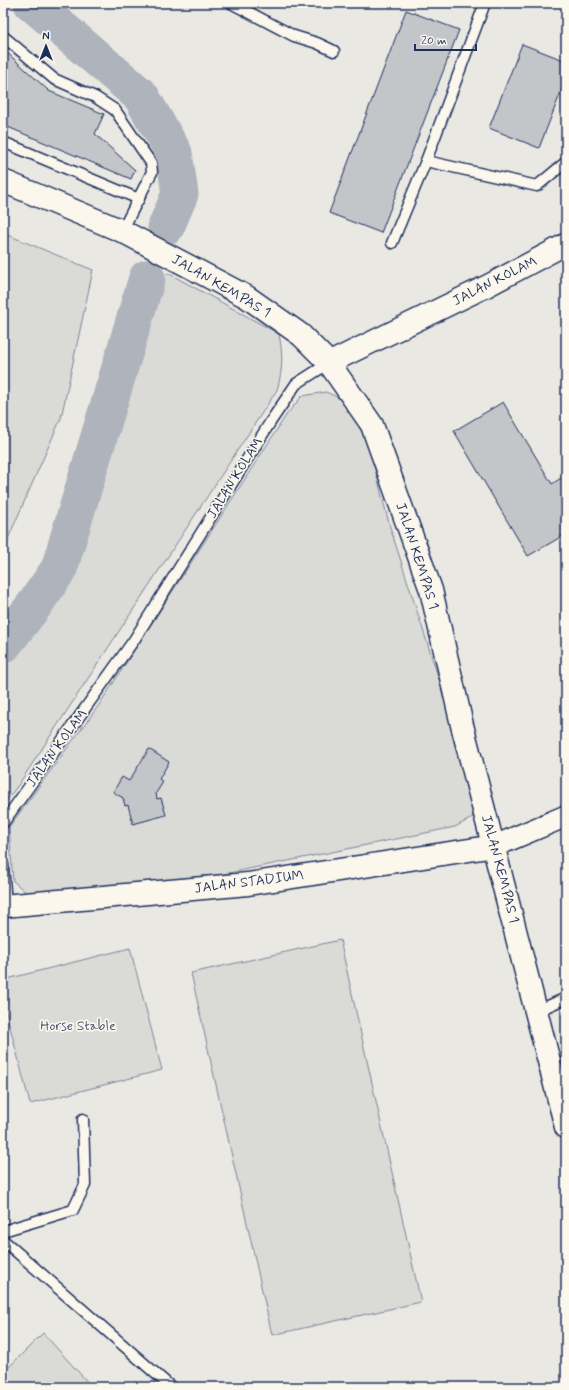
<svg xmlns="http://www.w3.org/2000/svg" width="569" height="1390" viewBox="0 0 569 1390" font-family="Mynerve,sans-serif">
  <rect width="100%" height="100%" fill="#fbf7ec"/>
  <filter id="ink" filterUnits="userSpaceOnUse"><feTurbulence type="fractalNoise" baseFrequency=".025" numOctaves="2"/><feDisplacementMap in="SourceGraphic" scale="8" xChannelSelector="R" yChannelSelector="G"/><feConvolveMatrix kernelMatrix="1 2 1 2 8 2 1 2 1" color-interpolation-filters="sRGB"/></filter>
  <g filter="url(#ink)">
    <!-- built -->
    <rect fill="#eae8e2" x="3" y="3" width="563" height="1384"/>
    <!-- green -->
    <g fill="#dadad7" stroke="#7a849a">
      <polygon points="3,233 93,270 61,418 3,550"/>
      <path d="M168,273l111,61c4,22 4,35 -2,56l-258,394 -16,21v-149l66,-87 85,-287z"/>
      <polygon points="326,392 341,399 350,409 369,446 390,527 445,698 474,807 472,818 455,827 224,874 28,894 13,881 9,827 99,705 287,414 302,396"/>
      <polygon points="340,940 421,1302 272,1335 191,973"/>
      <polygon points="130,948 162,1070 30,1104 3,1000 3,980"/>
      <polygon points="43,1333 92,1387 3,1387 3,1373"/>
    </g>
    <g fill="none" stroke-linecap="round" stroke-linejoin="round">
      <!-- river -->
      <g stroke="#afb3bb" stroke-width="37">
        <polyline points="32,3 141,96 174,153 180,194 166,227"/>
        <polyline points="3,645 32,608 59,569 147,278"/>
      </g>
    </g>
    <!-- building -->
    <g fill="#c3c5c9" stroke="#1b2f5e">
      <polygon points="406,10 459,30 381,233 329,213"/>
      <polygon points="522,44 566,61 566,79 539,148 489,128"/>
      <polygon points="3,49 49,91 104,114 95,134 135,170 131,179 3,125"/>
      <polygon points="503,402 552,484 564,476 566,480 566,534 528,556 454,431"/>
      <polygon points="149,749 169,762 159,779 163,782 156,793 157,799 161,798 166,815 133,824 128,805 125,806 123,798 113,792 122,777 129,781"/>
    </g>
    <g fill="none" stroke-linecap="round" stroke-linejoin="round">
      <defs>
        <g id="lane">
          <polyline points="231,3 294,36 317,43 334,51"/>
          <polyline points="3,36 54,79 95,97 115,110 151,163 152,172 122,231"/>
          <polyline points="3,142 139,199"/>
          <polyline points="426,161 537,186 566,162"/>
          <polyline points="392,243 426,161 485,3"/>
          <polyline points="3,823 134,640 271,421 296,384 329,363"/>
          <polyline points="3,865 6,905"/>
          <polyline points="537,1011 566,998"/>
          <polyline points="3,1231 73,1210 85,1185 83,1119"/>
          <polyline points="3,1240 171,1387"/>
        </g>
        <g id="street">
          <polyline points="329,363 487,286 566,244"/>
          <polyline points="495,846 566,816"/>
        </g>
        <g id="secondary">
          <polyline points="3,181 122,231 247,297 301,335 329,363 372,425 431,590 462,725 566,1127"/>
          <polyline points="3,906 248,884 495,846"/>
        </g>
      </defs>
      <!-- lane casing -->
      <use href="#lane" stroke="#1b2f5e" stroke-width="13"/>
      <!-- street casing -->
      <use href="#street" stroke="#1b2f5e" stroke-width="24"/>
      <!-- secondary casing -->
      <use href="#secondary" stroke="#1b2f5e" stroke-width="25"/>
      <!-- lane -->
      <use href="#lane" stroke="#fbf7ec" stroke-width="10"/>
      <!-- street -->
      <use href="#street" stroke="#fbf7ec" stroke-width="21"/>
      <!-- secondary -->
      <use href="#secondary" stroke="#fbf7ec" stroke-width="22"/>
    </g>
  </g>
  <g text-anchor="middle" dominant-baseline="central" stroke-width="3.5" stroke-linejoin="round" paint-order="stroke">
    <!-- street labels -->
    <g font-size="14" fill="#1b2f5e" stroke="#fbf7ec">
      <text transform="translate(495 281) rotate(-27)">JALAN KOLAM</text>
      <text transform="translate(221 286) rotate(30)">JALAN KEMPAS 1</text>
      <text transform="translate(235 478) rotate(-58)">JALAN KOLAM</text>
      <text transform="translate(417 556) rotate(72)">JALAN KEMPAS 1</text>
      <text transform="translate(57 748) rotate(-54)">JALAN KOLAM</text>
      <text transform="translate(500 869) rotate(75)">JALAN KEMPAS 1</text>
      <text transform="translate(249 882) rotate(-7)">JALAN STADIUM</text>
    </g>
    <!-- park labels -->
    <g font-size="14" fill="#415176" stroke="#fbf7ec">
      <text x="78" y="1026">Horse Stable</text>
    </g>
  </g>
  <!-- margin -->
  <rect width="569" height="1390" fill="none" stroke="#fbf7ec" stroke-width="16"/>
  <rect x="8" y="8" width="553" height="1374" fill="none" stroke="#1b2f5e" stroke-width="1.5" filter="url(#ink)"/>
  <!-- north arrow -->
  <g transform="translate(46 46)" stroke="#fbf7ec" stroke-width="3" paint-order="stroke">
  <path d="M0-3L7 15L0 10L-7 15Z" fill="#1b2f5e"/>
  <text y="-6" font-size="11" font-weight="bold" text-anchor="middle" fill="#1b2f5e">N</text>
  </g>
  <!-- scale -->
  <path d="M415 44v6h61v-6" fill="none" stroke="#1b2f5e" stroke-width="2"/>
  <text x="421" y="44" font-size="12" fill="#1b2f5e" stroke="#fbf7ec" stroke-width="3" paint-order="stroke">20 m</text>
</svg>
